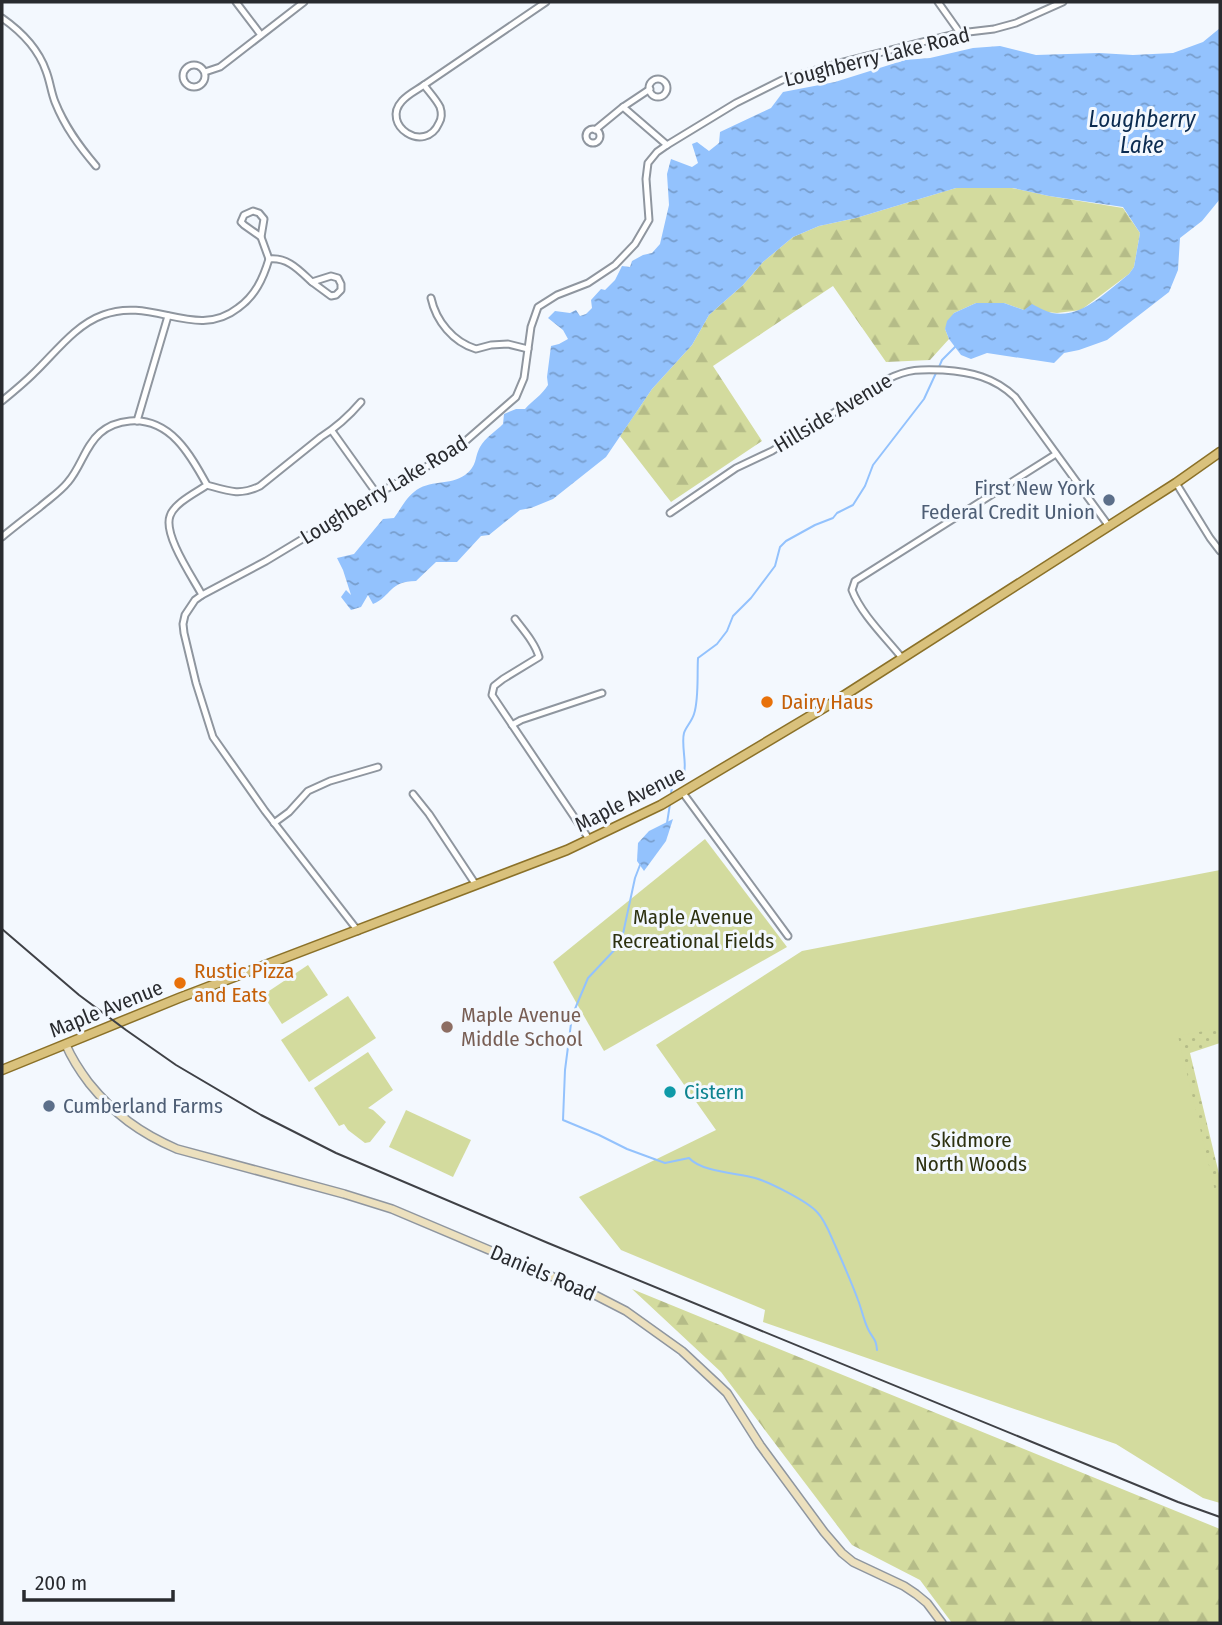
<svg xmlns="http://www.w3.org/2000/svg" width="1222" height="1625" viewBox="0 0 1222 1625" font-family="'Fira Sans Condensed',sans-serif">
  <defs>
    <pattern id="grass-dots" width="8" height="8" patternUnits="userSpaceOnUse" patternTransform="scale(1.75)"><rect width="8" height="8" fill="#d3db9e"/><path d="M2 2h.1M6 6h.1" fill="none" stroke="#b5bc88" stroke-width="1.8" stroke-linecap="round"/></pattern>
    <pattern id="forest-firs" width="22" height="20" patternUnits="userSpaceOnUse" patternTransform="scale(1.75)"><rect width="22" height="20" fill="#d3db9e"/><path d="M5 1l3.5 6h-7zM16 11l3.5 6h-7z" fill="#b5bc88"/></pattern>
    <pattern id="water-ripples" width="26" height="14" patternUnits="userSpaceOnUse" patternTransform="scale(1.75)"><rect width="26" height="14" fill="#93c2fd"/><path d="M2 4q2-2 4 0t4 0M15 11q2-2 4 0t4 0" fill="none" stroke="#789ecd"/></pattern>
  </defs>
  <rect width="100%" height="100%" fill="#f3f8fe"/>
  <!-- grass -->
  <polygon fill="url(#grass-dots)" points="1220,1023 1220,1043 1190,1053 1220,1178 1220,1232 1174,1034"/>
  <!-- forest -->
  <g fill="url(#forest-firs)">
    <polygon points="956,188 1012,188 1049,196 1123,208 1140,233 1134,267 1129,274 1081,310 1057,313 1024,310 1004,303 976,303 954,313 945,329 949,339 930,360 886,362 833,286 713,366 762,441 671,502 620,436 652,389 692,345 709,315 743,285 763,262 793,237 819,226 856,218"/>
    <polygon points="632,1289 1220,1529 1220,1623 952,1623 920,1580 852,1545 721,1372"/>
  </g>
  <!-- green -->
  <g fill="#d3db9e">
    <polygon points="705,839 787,947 604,1051 553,962"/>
    <polygon points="1220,870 1220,1028 1178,1036 1220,1212 1220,1503 1203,1498 1116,1444 763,1322 765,1310 621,1250 579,1197 716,1130 656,1045 802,951"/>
    <polygon points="308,965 328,995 282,1024 263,995"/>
    <polygon points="348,996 376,1038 309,1082 281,1040"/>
    <polygon points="368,1052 393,1090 368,1108 373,1110 386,1122 370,1142 365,1143 348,1130 344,1124 339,1126 314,1088"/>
    <polygon points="406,1110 471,1140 453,1177 389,1147"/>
  </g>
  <!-- water -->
  <g fill="url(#water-ripples)">
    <path d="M1220,28v171l-18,22 -22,17 -2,32 -9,22 -62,48 -28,10 -15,3 -10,10 -67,-10 -16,6 -10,-4 -12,-16 -4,-10 2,-8 7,-8 22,-10h28l20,7 8,-6c6,3 13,7 20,9 30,6 55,-22 77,-39l5,-7 6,-34 -17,-26 -74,-11 -36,-8h-57l-100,30 -37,8 -26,11 -30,25 -20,23 -34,30 -17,30 -40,44 -46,68 -53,42 -22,9 -11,2 -31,25 -8,1 -24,26h-21l-20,19c-27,0 -24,15 -43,23l-5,-9 -7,12 -10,3 -10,-13 5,-7 5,5 -8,-25 -6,-12 17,-4 29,-35 11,-1c6,-8 12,-20 20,-26 15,-13 36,-6 51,-17 13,-10 9,-17 15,-28 5,-9 16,-16 23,-23l1,-10 12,-5h9c7,-8 17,-14 23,-24l-1,-8 4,-31 8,-2 9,-5 -5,-9 -15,-12 7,-7 15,2 6,-3 4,6 6,-2 6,-6 -1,-8 10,-11 4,1 10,-10 7,-14 8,1 2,-6 11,-6 9,-2 8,-9 9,-39 -2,-31 4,-15 21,8 6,-4 -6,-19 5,-2 12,9 10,-8 1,-11 51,-24 12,-16 52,-10 70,-22 25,-2 43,-10 27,-2 36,9 63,-2 34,2 40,-2 30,-11z"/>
    <polygon points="673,819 666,841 644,871 637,861 638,843 649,831"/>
  </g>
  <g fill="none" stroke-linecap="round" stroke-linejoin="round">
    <!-- stream -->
    <g stroke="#93c2fd" stroke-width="2">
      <polyline points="939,367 942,360 956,346"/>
      <path d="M671,795c1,-17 8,-12 13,-23 3,-7 -3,-28 0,-39 2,-6 8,-12 10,-19 5,-15 3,-40 4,-56l19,-14 10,-13 6,-15 18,-18 24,-32 5,-19 6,-6 29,-16 18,-7 4,-5 16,-8 12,-19 8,-21 51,-66 12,-26"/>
      <polyline points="667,823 670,804"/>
      <path d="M640,865l-5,13 -14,65 -33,35 -16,38 -7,54 -2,50 36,15 28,14 38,14 24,-5c13,14 47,15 66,20 14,4 52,23 62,34 8,8 13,22 18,33 8,18 16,36 23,55 4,10 6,22 11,31 5,9 7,8 8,19"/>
    </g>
    <defs>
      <g id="street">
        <polyline points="236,2 261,35"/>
        <polyline points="938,2 960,33"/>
        <path d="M2,18c20,14 36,30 44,53 4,10 5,21 9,31 10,25 24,44 41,64"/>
        <circle cx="194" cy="76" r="11"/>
        <polyline points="205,72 220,67 304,2"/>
        <circle cx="658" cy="88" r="9"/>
        <polyline points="424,85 546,2"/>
        <path d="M424,85c5,7 12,14 16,22 2,6 2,11 -1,16 -14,32 -59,2 -37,-22 6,-7 15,-11 22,-16z"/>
        <polyline points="623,107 667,145"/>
        <circle cx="593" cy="136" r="7"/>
        <polyline points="595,130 623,107 650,89"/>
        <polygon points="253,211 259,213 264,219 261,237 244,225 241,222 244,215"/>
        <polyline points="261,237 269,259"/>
        <path d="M269,259c19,-2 30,11 43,23"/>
        <polygon points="331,276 338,278 341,284 341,290 336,295 331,296 312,282"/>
        <path d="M431,298c5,23 22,44 45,51l15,-4 17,-1 20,5"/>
        <path d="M2,401c11,-9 22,-18 32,-28 21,-20 41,-48 69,-58 49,-19 93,26 135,-7 17,-12 25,-29 31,-49"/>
        <polyline points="137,421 168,316"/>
        <polyline points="332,431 377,494"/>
        <polyline points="1176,483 1210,538 1220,551"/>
        <path d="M670,513l66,-45 36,-17 116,-72c20,-10 33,-10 55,-9 28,2 51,7 72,27l93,128"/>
        <path d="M2,537c12,-10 25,-20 38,-30 9,-8 20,-15 28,-25 13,-15 17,-36 32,-49 8,-7 19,-11 30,-12 40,-3 60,33 77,64 21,6 33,11 53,1l61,-49c16,-10 28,-21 40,-35"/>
        <path d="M202,595c-9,-17 -39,-60 -32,-79 4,-13 27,-24 37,-31"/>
        <path d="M515,619c9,12 20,24 24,38l-36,22 -9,7 -2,9 97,144"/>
        <path d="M902,658c-16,-20 -41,-44 -50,-68l3,-9 201,-127"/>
        <polyline points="512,725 521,720 602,693"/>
        <polyline points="683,793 788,936"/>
        <polyline points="413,794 429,814 476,885"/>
        <polyline points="274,823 289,812 308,791 330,781 378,767"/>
        <polyline points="358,931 265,811 213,737 196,683 184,633 183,624 185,615 195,600 202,595 266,561 377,494 453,452 516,397 524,378 531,327 538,307 557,295 588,283 615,265 635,244 649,220 646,179 648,163 657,152 667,145 736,103 782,80 843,62 930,40 960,33 994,29 1016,23 1063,2"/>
      </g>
      <path id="secondary" d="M66,1045c6,14 14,26 23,38 25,31 51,50 88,66l167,45 48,15 199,84 35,18 56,40 45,42 33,52 64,87 18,21 11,9 51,24 12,8 11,9 15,20"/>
      <polyline id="primary" points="2,1070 179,998 567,850 661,805 837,700 1176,483 1220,452"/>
    </defs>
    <!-- street casing -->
    <use href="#street" stroke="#8f969f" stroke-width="9"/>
    <!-- secondary casing -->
    <use href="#secondary" stroke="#8f969f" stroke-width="10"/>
    <!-- primary casing -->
    <use href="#primary" stroke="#8b7128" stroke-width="11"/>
    <!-- street -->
    <use href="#street" stroke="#fff" stroke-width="5"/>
    <!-- secondary -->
    <use href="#secondary" stroke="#ece0be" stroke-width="7"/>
    <!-- primary -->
    <use href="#primary" stroke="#d9c17c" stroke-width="8"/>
    <!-- rail -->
    <polyline stroke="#3f4146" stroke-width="2" points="2,929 79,995 126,1030 176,1065 261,1115 336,1153 548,1243 1178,1502 1220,1517"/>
  </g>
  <!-- markers -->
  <g fill="#5c6f8a" stroke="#f3f8fe" stroke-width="2.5">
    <circle cx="1109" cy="500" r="7"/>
    <circle cx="49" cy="1106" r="7"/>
  </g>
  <g fill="#e8710a" stroke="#f3f8fe" stroke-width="2.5">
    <circle cx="767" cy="702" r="7"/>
    <circle cx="180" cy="983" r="7"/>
  </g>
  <circle fill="#8d6e63" stroke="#f3f8fe" stroke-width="2.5" cx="447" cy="1027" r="7"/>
  <circle fill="#0f9aa8" stroke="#f3f8fe" stroke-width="2.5" cx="670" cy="1092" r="7"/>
  <g text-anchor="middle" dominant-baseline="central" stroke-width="6" stroke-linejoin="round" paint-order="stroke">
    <!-- street labels -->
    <g font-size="21" fill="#292b2f" stroke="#f3f8fe">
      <text transform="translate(877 57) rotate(-14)">Loughberry Lake Road</text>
      <text transform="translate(833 413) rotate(-31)">Hillside Avenue</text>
      <text transform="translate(384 490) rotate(-31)">Loughberry Lake Road</text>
      <text transform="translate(630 799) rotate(-27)">Maple Avenue</text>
      <text transform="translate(106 1009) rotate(-22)">Maple Avenue</text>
      <text transform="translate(543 1273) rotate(23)">Daniels Road</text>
    </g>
    <!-- service labels -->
    <g font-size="21" fill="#4e5e75" stroke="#f3f8fe" text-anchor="end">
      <text x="1095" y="488">First New York<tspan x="1095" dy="24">Federal Credit Union</tspan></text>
      <text x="63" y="1106" text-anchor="start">Cumberland Farms</text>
    </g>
    <!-- food labels -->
    <g font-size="21" fill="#c56008" stroke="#f3f8fe" text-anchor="start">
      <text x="781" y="702">Dairy Haus</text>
      <text x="194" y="971">Rustic Pizza<tspan x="194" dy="24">and Eats</tspan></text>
    </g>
    <!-- park labels -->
    <g font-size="21" fill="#2d3110" stroke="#f3f8fe">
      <text x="693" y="917">Maple Avenue<tspan x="693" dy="24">Recreational Fields</tspan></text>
      <text x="971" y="1140">Skidmore<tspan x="971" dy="24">North Woods</tspan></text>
    </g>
    <!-- education labels -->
    <g font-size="21" fill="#785e54" stroke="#f3f8fe" text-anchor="start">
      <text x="461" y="1015">Maple Avenue<tspan x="461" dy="24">Middle School</tspan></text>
    </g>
    <!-- culture labels -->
    <g font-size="21" fill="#0d838f" stroke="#f3f8fe" text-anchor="start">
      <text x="684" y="1092">Cistern</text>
    </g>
    <!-- water labels -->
    <g font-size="23" font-style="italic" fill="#0b2b50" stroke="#f3f8fe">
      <text x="1142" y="119">Loughberry<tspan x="1142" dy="26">Lake</tspan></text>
    </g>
  </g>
  <!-- border -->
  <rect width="1222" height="1625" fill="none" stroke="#292b2f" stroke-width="7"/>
  <!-- scale -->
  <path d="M24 1590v10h149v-10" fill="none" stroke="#292b2f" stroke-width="3.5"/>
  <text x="35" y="1590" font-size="21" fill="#292b2f" stroke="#f3f8fe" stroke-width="5" paint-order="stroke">200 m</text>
</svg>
